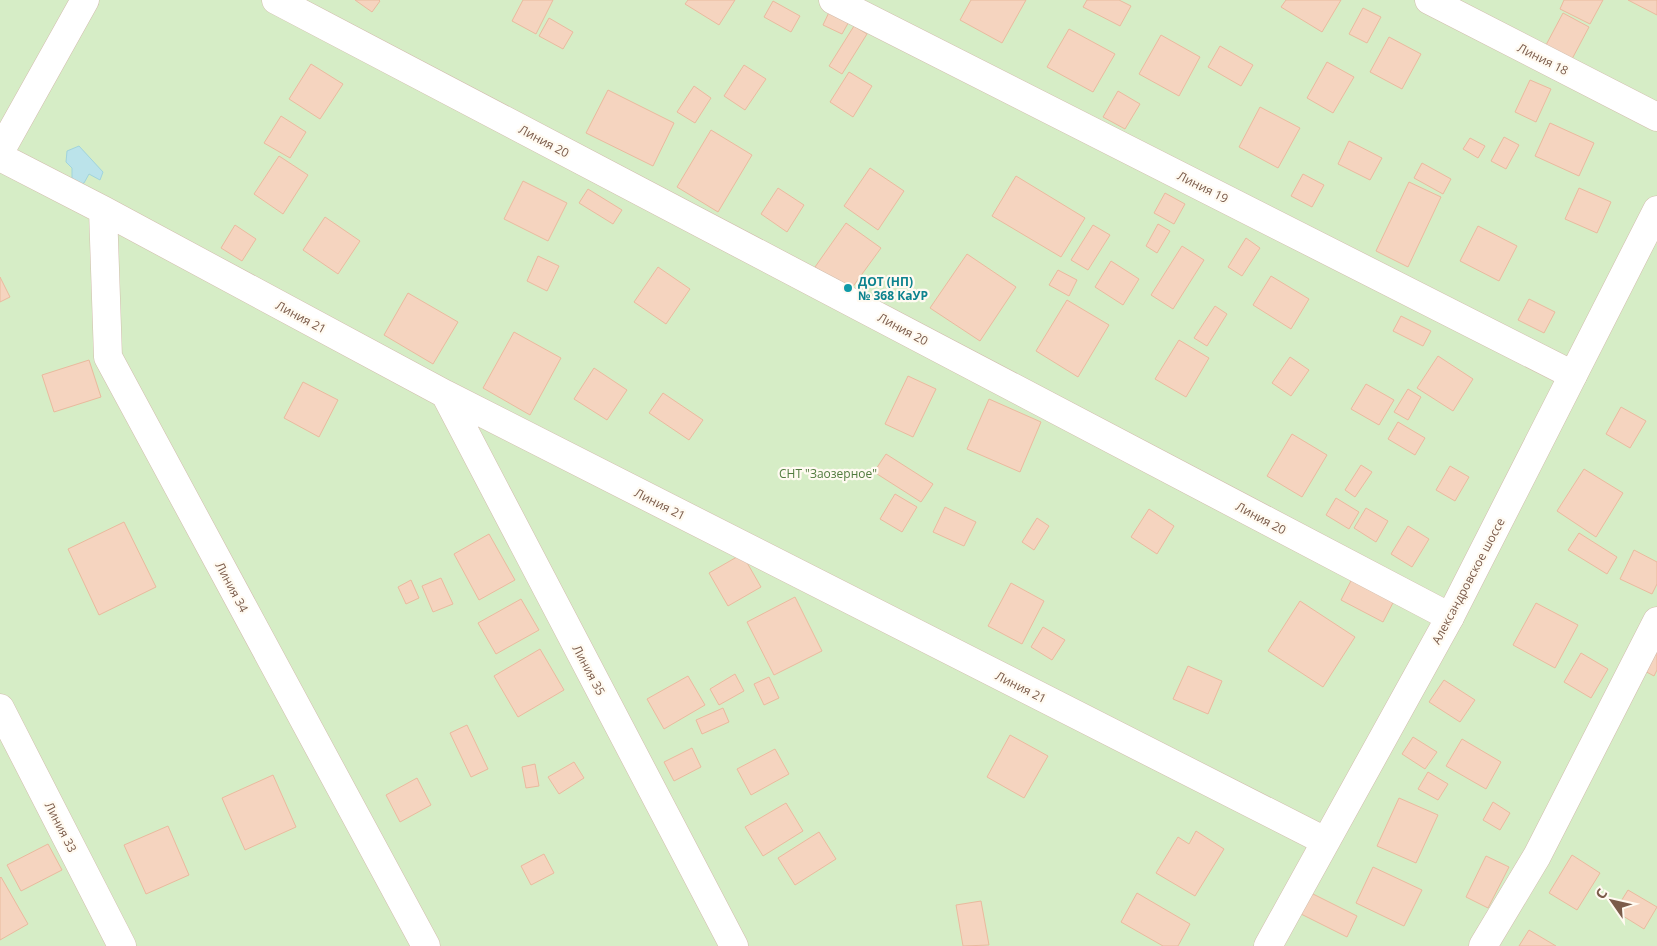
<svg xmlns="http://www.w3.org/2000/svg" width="1657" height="946" viewBox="0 0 1657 946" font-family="'Open Sans',sans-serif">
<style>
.green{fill:#d6edc6}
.water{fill:#bbe3ea;stroke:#a1d4dc}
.building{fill:#f5d4bf;stroke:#e9ba9e}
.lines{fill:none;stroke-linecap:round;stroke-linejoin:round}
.minor-casing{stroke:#d2bdad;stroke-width:29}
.tertiary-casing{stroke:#d2bdad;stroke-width:29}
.minor{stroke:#fff;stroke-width:28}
.tertiary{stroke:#fff;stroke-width:28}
.culture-dot{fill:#0f9aa8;stroke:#fffaf1;stroke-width:2}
.labels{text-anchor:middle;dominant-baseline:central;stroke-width:4.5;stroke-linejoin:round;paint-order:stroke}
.street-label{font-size:12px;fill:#7b5b4a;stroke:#fffaf1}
.culture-label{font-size:12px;font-weight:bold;fill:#0d838f;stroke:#fffaf1;text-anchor:start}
.park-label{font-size:12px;fill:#517b3e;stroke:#fffaf1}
</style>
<rect width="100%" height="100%" fill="#fef6e9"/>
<!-- green -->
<path class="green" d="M0,0H1657V946H0Z"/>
<!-- water -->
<path class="water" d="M79,146L103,172L100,180L89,174L84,183L77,185L72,178V168L66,162L67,151Z"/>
<!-- building -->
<path class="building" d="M355,0H379L380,1L372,12Z
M523,0H553L536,34L512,21Z
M688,0H735L719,25L685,4Z
M971,0H1026L1002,43L960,20Z
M1087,0H1119L1131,6L1120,26L1083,7Z
M1286,0H1341L1322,32L1281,7Z
M1564,0H1603L1590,24L1560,9Z
M1628,0H1657V15Z
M773,1L800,16L791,32L764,17Z
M831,8L851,18L842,34L823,25Z
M1363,8L1381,17L1367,43L1349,34Z
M1563,13L1589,27L1572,59L1546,45Z
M549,18L573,32L563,49L539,36Z
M854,26L867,34L842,74L829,66Z
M1069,29L1115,54L1093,92L1047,67Z
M1161,35L1200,57L1179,96L1139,74Z
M1389,37L1421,54L1402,89L1370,72Z
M1220,46L1253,65L1241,86L1208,67Z
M1327,62L1354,77L1333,113L1307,98Z
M311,64L343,84L320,119L289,99Z
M744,65L766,79L745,110L724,96Z
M849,72L872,86L853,117L830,102Z
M1530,80L1551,89L1536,122L1515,112Z
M694,86L711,98L695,123L677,112Z
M608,90L674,123L653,166L586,133Z
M1118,91L1140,104L1125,129L1103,117Z
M1260,107L1300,128L1278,168L1239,147Z
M281,116L306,132L290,158L264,143Z
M1550,123L1594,143L1579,176L1535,156Z
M711,130L752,155L718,212L677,187Z
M1504,137L1519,145L1506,169L1491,161Z
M1470,138L1485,146L1478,158L1463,149Z
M1349,141L1382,158L1370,180L1338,164Z
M279,156L308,175L283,214L254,194Z
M1422,163L1451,179L1443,194L1414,178Z
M870,168L904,191L878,230L844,206Z
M1303,174L1324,185L1312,207L1291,196Z
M1016,176L1085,218L1061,257L992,216Z
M523,181L567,203L548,241L504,219Z
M1409,182L1441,197L1408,267L1376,251Z
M778,188L804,205L787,232L761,214Z
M1579,188L1611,202L1597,233L1565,219Z
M588,189L622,210L613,224L579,203Z
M1165,193L1185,204L1174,224L1154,213Z
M325,217L360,241L338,274L303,250Z
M846,223L881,248L849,292L815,267Z
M1158,224L1170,231L1157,253L1146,246Z
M235,225L256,239L242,261L221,248Z
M1093,225L1110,235L1088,270L1071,260Z
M1478,226L1517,246L1499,281L1460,261Z
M1246,238L1260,248L1242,276L1228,267Z
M1182,246L1204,260L1173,309L1151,295Z
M967,254L1016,287L980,341L930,308Z
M538,256L559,266L547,291L527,281Z
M1111,261L1139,279L1123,305L1095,287Z
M658,267L690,289L666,324L634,302Z
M1058,270L1077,280L1069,296L1049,285Z
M1271,276L1309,299L1291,329L1253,305Z
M0,277L10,297L0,302Z
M408,293L458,322L433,364L384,335Z
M1529,299L1555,312L1544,333L1518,320Z
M1067,300L1109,325L1078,377L1036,351Z
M1215,306L1227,314L1207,346L1194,338Z
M1401,316L1431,331L1423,346L1393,331Z
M514,332L561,358L530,415L483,388Z
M1179,340L1209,358L1186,397L1155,379Z
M1438,356L1473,379L1453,411L1417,388Z
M1290,357L1309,370L1291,396L1272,383Z
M89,360L101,397L54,412L42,375Z
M594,368L627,390L607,420L574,399Z
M908,376L936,389L913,437L885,424Z
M303,382L338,400L319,437L284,418Z
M1366,384L1394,400L1379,425L1351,409Z
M1408,389L1421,397L1408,420L1394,412Z
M663,393L703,420L689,440L649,413Z
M989,399L1041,422L1020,472L967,449Z
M1621,407L1646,421L1630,448L1606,434Z
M1398,422L1425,438L1415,455L1388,439Z
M1292,434L1327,455L1302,497L1267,476Z
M886,454L933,484L921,502L874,472Z
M1361,465L1372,472L1355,497L1345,490Z
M1450,466L1469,477L1455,501L1436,490Z
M1584,469L1623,493L1596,537L1557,511Z
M895,494L917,507L902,532L880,519Z
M1336,498L1359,512L1349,529L1326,515Z
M945,507L976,522L964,546L933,532Z
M1366,508L1388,521L1376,542L1354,528Z
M1149,509L1174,526L1157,554L1131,537Z
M1037,518L1049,526L1034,550L1022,542Z
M124,522L156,587L99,615L68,549Z
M1408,526L1429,539L1412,567L1391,554Z
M1579,533L1617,557L1607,574L1568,550Z
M489,534L515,580L479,600L454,554Z
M1634,550L1657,562V584L1652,594L1620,579Z
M742,554L761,587L728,606L709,573Z
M1354,575L1396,597L1383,622L1341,600Z
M441,578L453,604L433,612L422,586Z
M411,580L419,598L406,604L398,587Z
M1011,583L1044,601L1022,644L988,626Z
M795,597L822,651L774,675L747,622Z
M521,599L539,630L496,654L478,623Z
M1300,601L1355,637L1323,687L1268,651Z
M1536,603L1578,625L1555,668L1513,645Z
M1043,627L1065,640L1052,660L1031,647Z
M1657,638V670L1654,676L1641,669Z
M540,649L564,690L518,717L494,676Z
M1581,653L1608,669L1591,698L1564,682Z
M1188,666L1222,681L1208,714L1173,699Z
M735,674L744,691L719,705L710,689Z
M688,676L705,705L664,729L647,699Z
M769,677L779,698L764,705L754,684Z
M1444,680L1475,700L1460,722L1429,702Z
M723,708L729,722L702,734L696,720Z
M467,725L488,769L471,777L450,733Z
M1010,735L1048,756L1024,798L987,777Z
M1413,737L1437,752L1425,769L1402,754Z
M1462,739L1501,762L1486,789L1446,766Z
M692,748L701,767L674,781L664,762Z
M775,749L789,774L751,795L737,769Z
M574,762L584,778L559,794L548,777Z
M535,764L539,786L526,788L522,767Z
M1428,772L1448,784L1438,800L1418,789Z
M273,775L296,827L245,850L222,798Z
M417,778L431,805L400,822L386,795Z
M1399,798L1438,815L1416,863L1377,846Z
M1493,802L1510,813L1500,830L1483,820Z
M786,803L803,831L763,856L745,827Z
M168,826L189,875L146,894L124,845Z
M1196,831L1224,849L1195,896L1156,873L1178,837L1189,844Z
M819,832L836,859L795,885L778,858Z
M48,844L62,870L21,891L7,865Z
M544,854L554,873L531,885L521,866Z
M1572,855L1600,873L1577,910L1549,893Z
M1486,856L1509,867L1488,908L1466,897Z
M1373,867L1422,890L1404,926L1356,903Z
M1,877L28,924L0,940V878Z
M1628,890L1657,907L1644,929L1615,911Z
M1137,893L1190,924L1178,946H1163L1121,922Z
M1311,893L1357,916L1347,937L1301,914Z
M981,901L989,945L963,946L956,905Z
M1529,930L1556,946H1519Z"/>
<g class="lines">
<!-- minor casing -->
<g class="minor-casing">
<path id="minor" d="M276,0L1450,617
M833,0L1573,375
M1429,0L1657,117
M0,152L85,0
M0,157L103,210L445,394L1325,841
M103,210L108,357L426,946
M445,394L734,946
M0,708L122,946
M1483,946L1537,856L1657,621"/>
</g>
<!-- tertiary casing -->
<g class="tertiary-casing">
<path id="tertiary" d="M1268,946L1450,617L1657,210"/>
</g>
<!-- minor -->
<use href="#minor" class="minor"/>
<!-- tertiary -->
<use href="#tertiary" class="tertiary"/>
</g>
<!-- markers -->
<circle class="culture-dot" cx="848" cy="288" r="5"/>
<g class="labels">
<!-- street labels -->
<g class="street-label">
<text transform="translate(1543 59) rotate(27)">Линия 18</text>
<text transform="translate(544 141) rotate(28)">Линия 20</text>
<text transform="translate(1203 187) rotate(27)">Линия 19</text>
<text transform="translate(301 317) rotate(28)">Линия 21</text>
<text transform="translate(903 329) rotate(28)">Линия 20</text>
<text transform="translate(660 504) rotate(27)">Линия 21</text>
<text transform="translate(1261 518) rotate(28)">Линия 20</text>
<text transform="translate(1468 581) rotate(-62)">Александровское шоссе</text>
<text transform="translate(232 587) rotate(62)">Линия 34</text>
<text transform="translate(589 670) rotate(62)">Линия 35</text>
<text transform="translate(1021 687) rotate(27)">Линия 21</text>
<text transform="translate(61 827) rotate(63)">Линия 33</text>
</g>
<!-- culture labels -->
<g class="culture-label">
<text x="858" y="281">ДОТ (НП)<tspan x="858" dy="14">№ 368 КаУР</tspan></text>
</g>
<!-- park labels -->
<g class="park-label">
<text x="828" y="473">СНТ "Заозерное"</text>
</g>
</g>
<!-- north arrow -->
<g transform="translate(1612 901) rotate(304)" stroke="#fffaf1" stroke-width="4" paint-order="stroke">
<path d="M0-4L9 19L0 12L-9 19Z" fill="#7b5b4a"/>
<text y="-8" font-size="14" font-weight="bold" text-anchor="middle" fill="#7b5b4a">С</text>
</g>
</svg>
